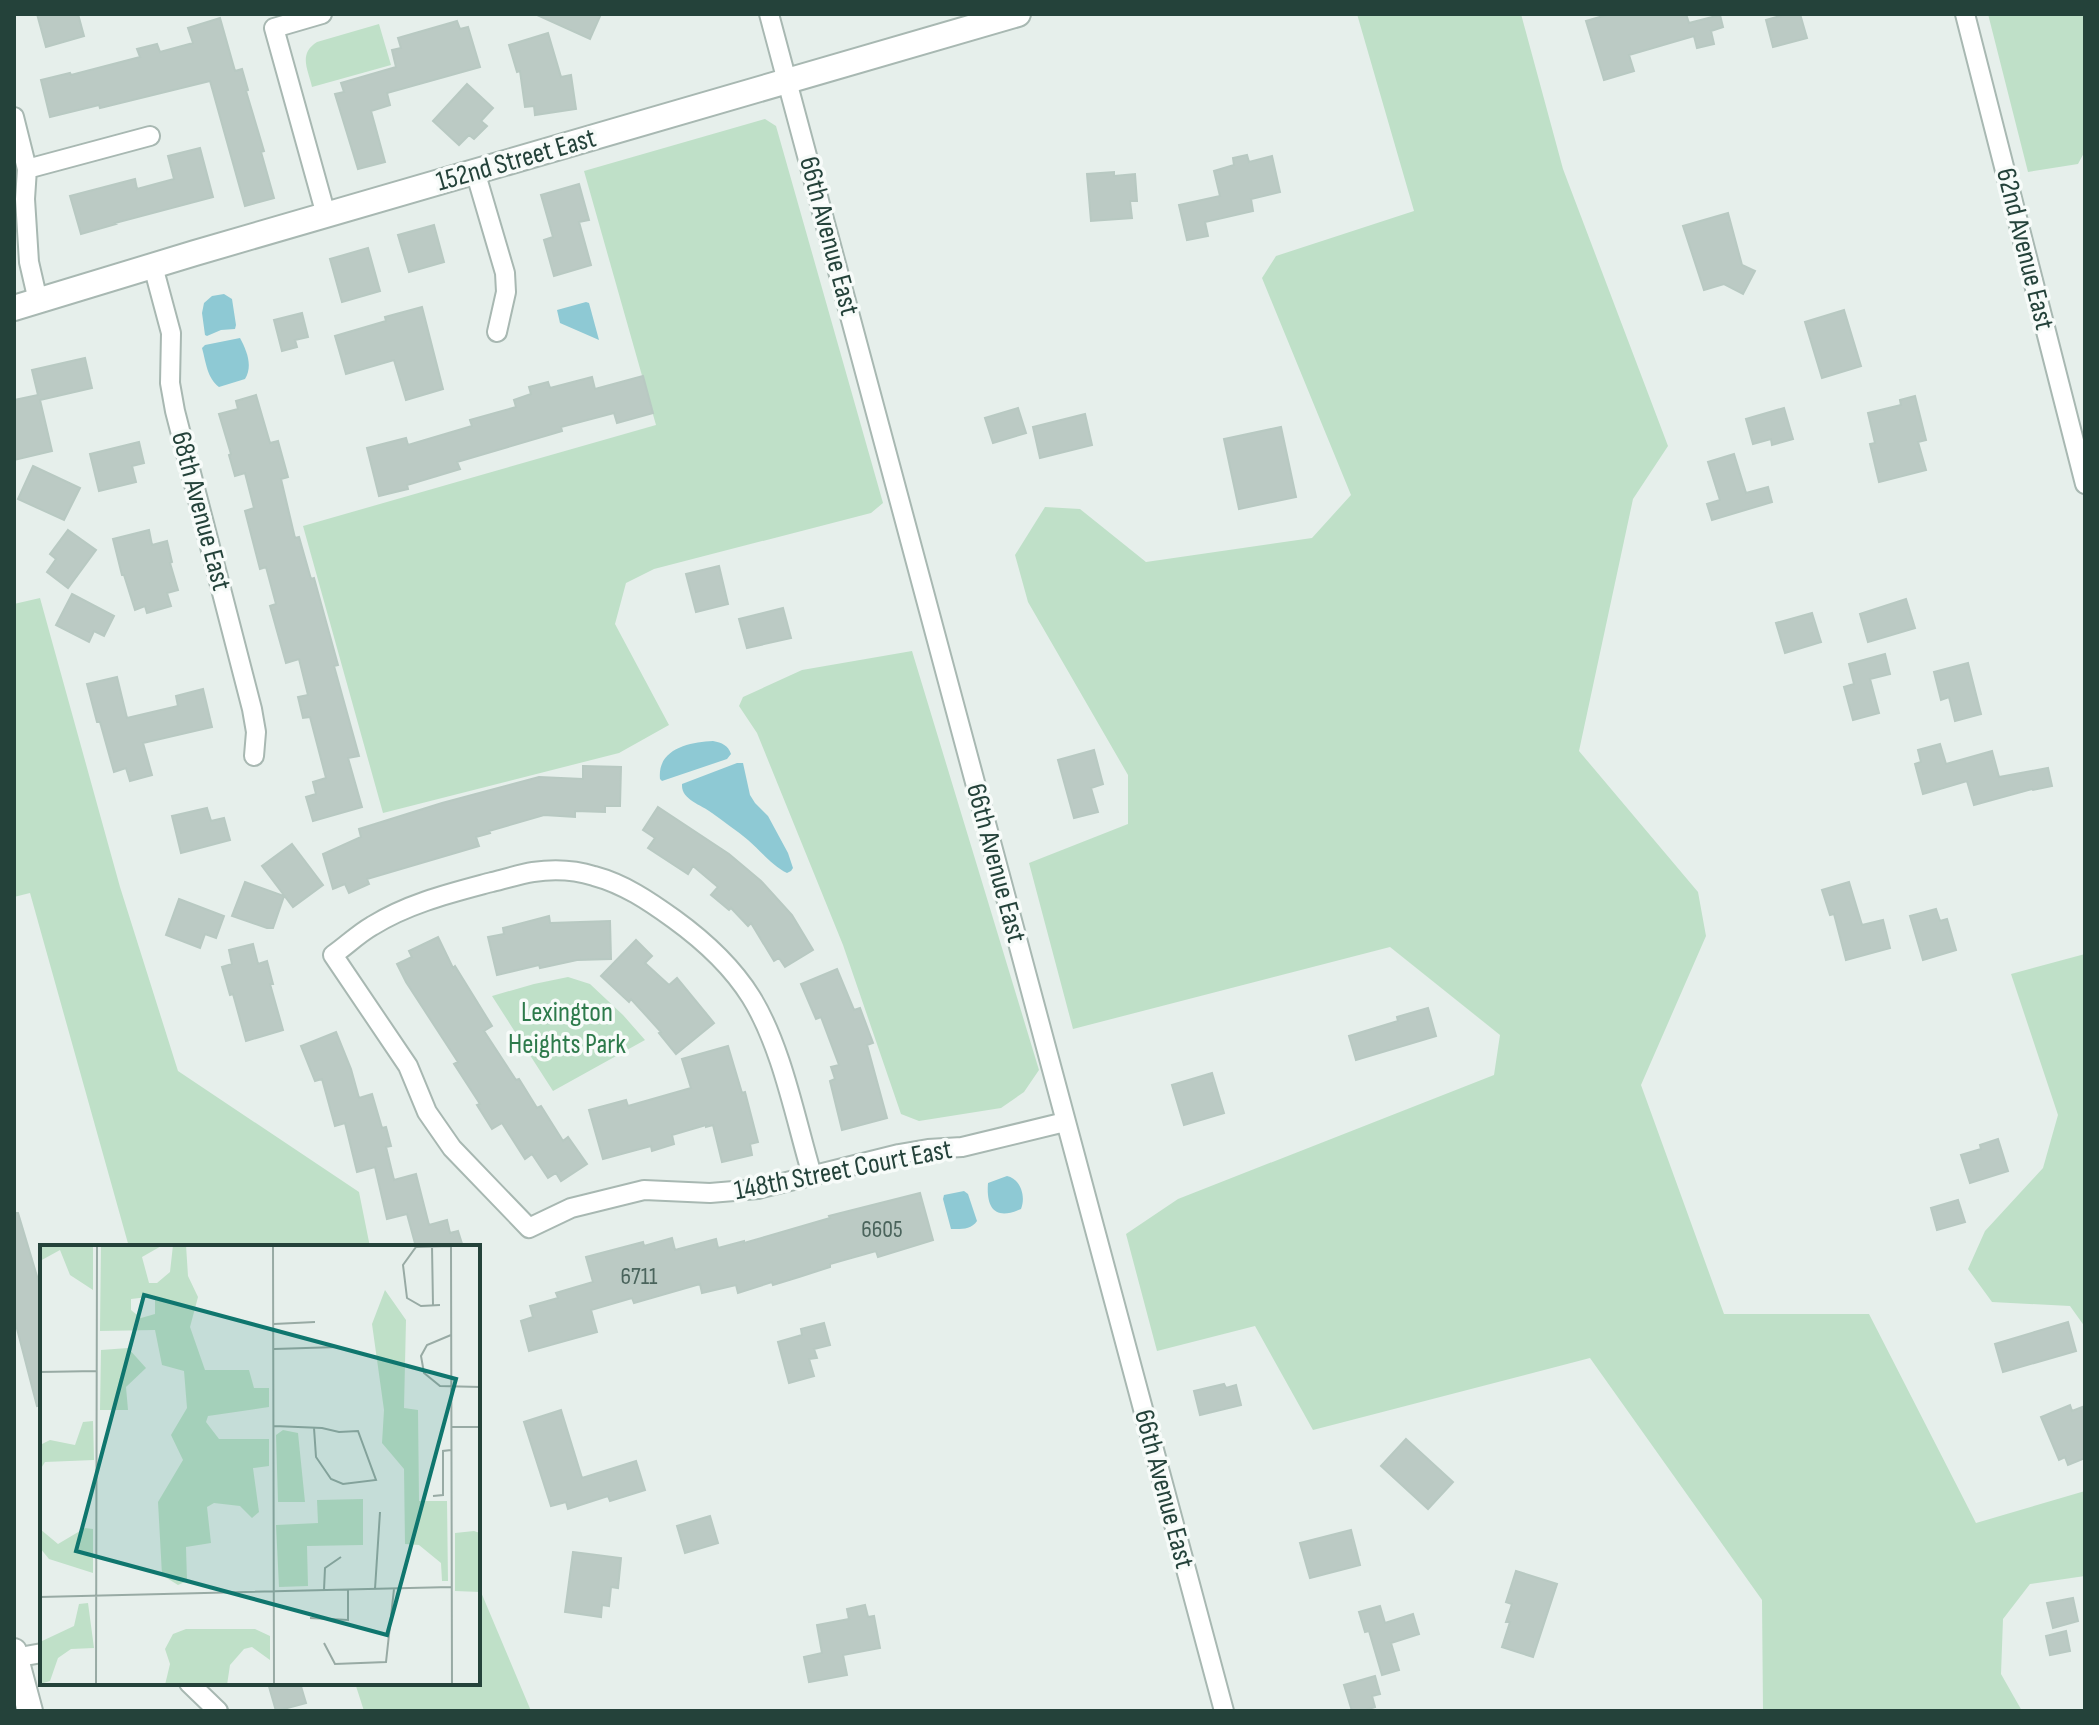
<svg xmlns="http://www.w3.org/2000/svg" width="2099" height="1725" viewBox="0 0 2099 1725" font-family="'Sofia Sans Condensed',sans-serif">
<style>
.green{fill:#bfe0c8}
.water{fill:#8ec9d4}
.building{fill:#bbcac4;stroke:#b8c9c2;stroke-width:2}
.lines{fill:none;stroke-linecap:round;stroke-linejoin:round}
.minor-casing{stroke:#a8b8b2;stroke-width:22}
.tertiary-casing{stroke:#a8b8b2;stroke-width:28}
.minor{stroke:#fff;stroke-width:18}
.tertiary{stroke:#fff;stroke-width:24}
.labels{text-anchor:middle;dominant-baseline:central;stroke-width:7;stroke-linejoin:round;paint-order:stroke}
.number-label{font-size:24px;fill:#4a645c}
.street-label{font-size:28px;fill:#24423a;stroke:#f7fbf9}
.park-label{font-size:28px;fill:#2d7a4b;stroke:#f7fbf9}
.inset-road{fill:none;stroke:#98aaa4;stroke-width:2}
.view{fill:#0f766e;fill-opacity:0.15;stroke:#0f766e;stroke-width:4}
.inset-edge{fill:none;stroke:#24423a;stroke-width:4}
</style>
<rect width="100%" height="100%" fill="#e6efeb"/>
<!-- green -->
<path class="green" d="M1357,14H1521L1563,169L1668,446L1633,499L1579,751L1698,892L1706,936L1641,1085L1724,1314H1869L1976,1523L2085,1491V1576L2030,1584L2003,1619L2001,1674L2022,1711H1763L1762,1600L1590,1358L1313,1430L1255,1326L1157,1351L1126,1234L1178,1199L1494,1075L1500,1035L1390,947L1073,1029L1029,863L1128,824V775L1028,602L1015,555L1045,507L1080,509L1146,562L1312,538L1351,495L1262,278L1276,256L1414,211Z
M1988,14H2085V151L2078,164L2028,172Z
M379,24L391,65L312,87C308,69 298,54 317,42Z
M765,119L776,126L883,503L871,513L654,569L626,583L615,624L669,725L619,753L383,813L303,526L656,425L584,171Z
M40,598L120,887L178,1071L359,1192L370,1247H129L30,893L14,897V604Z
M912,651L1039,1070L1024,1092L1001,1108L919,1121L901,1114L843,945L757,733L739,706L743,697L802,670Z
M2085,954V1327L2070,1306L1992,1302L1968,1269L1985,1231L2043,1168L2058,1115L2011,974Z
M568,977L590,984L623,1015L645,1040L553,1091L492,996L534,984Z
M478,1585L531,1711H364L355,1683H478Z"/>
<!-- water -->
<path class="water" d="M224,294L232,299L236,325L235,329L221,330L207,336L205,335L202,313L204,303L212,296Z
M586,302L589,303L599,340L560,323L557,310Z
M240,338C247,351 253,366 245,379L219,387C207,378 206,362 202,348L205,345Z
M713,741C722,743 728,745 731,754L727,759L662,781L660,779C657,749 689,742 713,741Z
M737,763H743L750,795L755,803L768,816L788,853L793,868L791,871L787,873C772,866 761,851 748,840C736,830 724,822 712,813C701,804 681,800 682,784Z
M1007,1176C1021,1179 1026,1197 1021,1209C995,1221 986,1208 988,1183Z
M964,1191L968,1194L977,1221C971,1230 961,1229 951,1229L943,1199L944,1195Z"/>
<!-- building -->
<path class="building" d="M37,14H78L84,36L46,47Z
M535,14H601L590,39Z
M1610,14H1686L1689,23L1720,15L1723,27L1711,31L1714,44L1697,48L1694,36L1629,55L1634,71L1604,80L1586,21Z
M1787,14H1800L1807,38L1773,47L1766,20Z
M220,18L235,71L242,69L248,90L246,91L264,151L261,152L274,198L245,206L210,81L100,108L99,105L50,117L41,80L70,73L71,75L140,57L137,49L157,44L160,52L193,43L188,28Z
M457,21L460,29L468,27L480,67L387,93L390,105L371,111L385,162L358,169L335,94L344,92L341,83L396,67L392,50L401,48L398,38Z
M548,33L561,77L571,75L576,109L535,115L534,106L525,107L520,71L517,72L509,45Z
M467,84L493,108L481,121L487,126L474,139L469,135L459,145L433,121Z
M200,148L213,197L115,223L116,224L81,234L70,196L135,179L137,189L174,179L168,156Z
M1247,155L1249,162L1272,156L1280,192L1251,199L1253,211L1205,222L1208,236L1187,240L1179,205L1220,196L1214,171L1234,165L1233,158Z
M1114,172V176L1135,174L1137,201H1130L1132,218L1091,221L1087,174Z
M579,184L589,220L579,222L591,265L554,276L544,240L553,237L541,195Z
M1728,213L1742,265L1755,271L1743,294L1724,284L1704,290L1683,226Z
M434,225L444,262L409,272L398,235Z
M368,248L380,291L342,302L330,259Z
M422,307L443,389L406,400L394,360L346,374L335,336L386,321L385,317Z
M1844,310L1861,366L1822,378L1805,322Z
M302,313L308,337L295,340L297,347L282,351L274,320Z
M85,358L92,388L40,400L52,451L14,460V400L38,395L32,370Z
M643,376L653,413L617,423L614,413L561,427L562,431L457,462L460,469L407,485L408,489L379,496L367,448L406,438L408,445L472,426L470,420L516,407L514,400L531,394L529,387L548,382L550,388L592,377L595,389Z
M256,395L270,443L278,441L288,477L281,479L295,538L299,537L311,579L314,578L338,665L334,666L359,756L348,758L362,807L313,821L306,797L316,794L313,782L326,778L310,717L303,718L298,697L308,695L299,659L286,663L270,606L276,604L266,567L260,569L245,511L254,508L245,473L235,476L229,455L231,454L219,414L238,409L236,401Z
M1915,396L1926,440L1918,442L1926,470L1879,482L1870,444L1875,443L1868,413L1901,405L1900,400Z
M1018,408L1026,433L993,443L985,418Z
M1784,408L1793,439L1772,445L1771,439L1753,444L1746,419Z
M1085,414L1092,445L1040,458L1033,427Z
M1281,427L1296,497L1239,509L1224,439Z
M139,442L144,463L132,466L136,482L99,491L90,454Z
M1734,454L1746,493L1768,487L1772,502L1712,520L1707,504L1720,500L1708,462Z
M33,466L80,488L64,520L18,499Z
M68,530L96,550L68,588L47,572L56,559L50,554Z
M149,530L152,545L167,541L172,562L170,563L178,590L167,593L171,606L147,613L145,606L135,610L124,575H122L113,539Z
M719,566L728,604L696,612L686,574Z
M72,594L114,616L104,636L94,631L89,642L56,625Z
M1906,599L1915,628L1868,642L1860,614Z
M783,608L791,638L747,648L739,619Z
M1812,613L1821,642L1785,653L1776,623Z
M1885,654L1890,674L1870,679L1879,713L1853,720L1844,687L1854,684L1849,664Z
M1968,663L1981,714L1955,721L1949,697L1941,700L1934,672Z
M117,677L127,718L178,706L176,696L203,689L212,727L143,743L152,775L130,781L126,768L114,772L100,722H97L87,684Z
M1940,744L1946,764L1992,751L1999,777L2048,768L2052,786L2033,790L2032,789L1974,805L1967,781L1923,794L1915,764L1921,762L1918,750Z
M1094,750L1103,784L1091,788L1098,812L1074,818L1058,760Z
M583,766L621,767L620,806H605V812L575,811V817L544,815L489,831L490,833L476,837L479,846L367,879L369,884L349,893L345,884L333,889L323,854L361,837L359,829L442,803L539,777L583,779Z
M658,807L729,854L761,881L792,915L813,950L785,967L779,958L774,961L751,923L748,926L731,908L729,910L711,895L718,887L693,866L688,874L648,848L655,838L643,830Z
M207,808L211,821L224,818L230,840L181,853L172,816Z
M292,844L323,885L293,907L262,866Z
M245,882L284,896L273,928H267L232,916Z
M1849,882L1862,925L1883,920L1890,948L1846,960L1834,914L1830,915L1822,890Z
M179,899L224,916L216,938L205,934L200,948L166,935Z
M1936,909L1940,921L1947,919L1956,950L1923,960L1910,916Z
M549,916L550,923L610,921L611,959L577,960L540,968L539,965L497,975L488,937L504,934L503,928Z
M438,937L453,968L455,966L492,1026L484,1031L516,1080L519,1079L537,1108L541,1106L563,1141L568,1137L587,1164L561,1181L556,1173L548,1178L532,1154L525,1159L502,1123L492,1129L477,1105L480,1104L454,1064L458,1062L406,982L397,964L412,957L409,951Z
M636,940L652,956L645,963L669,985L677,978L714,1023L676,1054L659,1033L661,1032L631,999L629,1002L601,976Z
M253,944L258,964L267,961L273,984H270L283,1030L246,1041L233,994L230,995L222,967L232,964L229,950Z
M837,969L854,1010L860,1008L873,1043L867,1045L887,1118L842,1130L830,1081L835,1079L831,1067L839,1065L821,1017L816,1019L801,984Z
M1428,1008L1436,1036L1356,1060L1349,1036L1398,1021L1397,1017Z
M336,1032L351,1069L359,1098L372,1094L382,1128L386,1127L391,1146L386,1147L394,1180L416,1174L429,1225L447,1220L450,1233L458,1231L463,1247H416L407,1214L387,1219L375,1167L357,1172L345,1123L335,1126L322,1079L315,1081L301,1046Z
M728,1046L742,1093L745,1092L758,1142L750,1144L752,1155L722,1162L713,1125L706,1127V1125L672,1135L674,1144L652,1151L651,1146L603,1159L589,1110L626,1100L628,1106L691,1088L682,1059Z
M1212,1073L1224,1113L1184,1125L1172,1085Z
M1998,1139L2008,1171L1970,1183L1961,1155L1981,1149L1980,1145Z
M920,1193L933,1240L878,1257L876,1251L830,1264V1267L799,1277L773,1285L772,1282L738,1293L736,1285L702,1293L700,1284L634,1303L632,1298L591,1310L597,1332L529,1351L521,1321L533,1317L530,1306L558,1298L556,1293L593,1282L586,1257L643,1242L644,1246L672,1238L675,1250L716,1239L718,1248L744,1241V1243L830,1218L829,1216Z
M1958,1200L1965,1222L1937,1230L1931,1208Z
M14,1213H18L42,1293V1405L37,1406L14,1317Z
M2068,1322L2076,1351L2003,1372L1995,1344Z
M824,1323L830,1345L814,1349L817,1358L809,1359L814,1376L789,1383L778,1342L802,1335L801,1329Z
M1224,1384L1226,1388L1236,1385L1241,1405L1200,1415L1194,1391Z
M2070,1405L2072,1411L2085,1406V1458L2068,1465L2065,1457L2059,1460L2041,1417Z
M561,1410L582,1478L636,1461L645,1490L610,1501L608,1496L568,1509L566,1502L551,1506L524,1422Z
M1406,1439L1453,1482L1428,1509L1381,1466Z
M710,1516L718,1543L685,1553L677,1526Z
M1351,1530L1360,1565L1310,1578L1300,1543Z
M573,1552L621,1558L618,1588L611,1587L609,1606L602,1605L601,1617L565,1612Z
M1516,1571L1557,1584L1533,1657L1502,1647L1510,1622H1506L1512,1604L1506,1602Z
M2073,1598L2078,1621L2053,1628L2047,1603Z
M865,1605L868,1617L874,1616L880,1648L843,1655L847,1675L809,1682L804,1657L822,1653L817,1625L849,1619L847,1609Z
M1380,1606L1385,1623L1413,1614L1419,1634L1391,1643L1399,1670L1382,1675L1369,1631L1365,1632L1359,1612Z
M2066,1631L2070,1651L2050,1655L2046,1636Z
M1375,1676L1380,1694L1372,1696L1375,1707L1362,1711H1352L1344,1685Z
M268,1683H300L306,1703L276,1711Z"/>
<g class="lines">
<!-- minor casing -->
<g class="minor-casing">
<path id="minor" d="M322,14L274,28L326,215
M769,14L1224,1711
M1965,14L2085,484
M14,117L27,169L25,199L29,262L38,301
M27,169L150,136
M475,171L505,273L506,292L497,332
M153,266L171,333L170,383L175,411L252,709L256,732L254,756
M812,1175C795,1118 782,1047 751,997C731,965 703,940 674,919C649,901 624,884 594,876C575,870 553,869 533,872C520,874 505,879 492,882C451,893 409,903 372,926C358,934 346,946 333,955L408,1066L427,1112L452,1148L529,1228L571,1208L644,1190L710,1193L758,1189L899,1154L928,1149L962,1147L1065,1122
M14,1658L42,1653
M189,1683L218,1711"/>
</g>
<!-- tertiary casing -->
<g class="tertiary-casing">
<path id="tertiary" d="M14,308L195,253L1018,14
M14,1651L30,1711"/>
</g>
<!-- minor -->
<use href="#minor" class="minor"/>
<!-- tertiary -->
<use href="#tertiary" class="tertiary"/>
</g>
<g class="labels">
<!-- number labels -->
<g class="number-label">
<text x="882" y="1229">6605</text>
<text x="639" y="1276">6711</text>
</g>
<!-- street labels -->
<g class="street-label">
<text transform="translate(516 160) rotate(-16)">152nd Street East</text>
<text transform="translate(829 236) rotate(75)">66th Avenue East</text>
<text transform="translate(2025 249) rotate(76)">62nd Avenue East</text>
<text transform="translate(201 511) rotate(75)">68th Avenue East</text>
<text transform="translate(996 863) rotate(75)">66th Avenue East</text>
<text transform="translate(843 1170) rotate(-11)">148th Street Court East</text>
<text transform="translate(1164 1489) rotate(75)">66th Avenue East</text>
</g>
<!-- park labels -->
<g class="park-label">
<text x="567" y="1012">Lexington<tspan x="567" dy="32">Heights Park</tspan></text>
</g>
</g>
<!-- overview -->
<g transform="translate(40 1245)">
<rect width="440" height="440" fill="#e6efeb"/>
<path d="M0,0H53V45L30,30L20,5L0,16ZM61,0H123L102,12L109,38H117L130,27L133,0H146L148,31L158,52L150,82L165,125H209L214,143H229V162L168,171L166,177L179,194H229V221L213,223L219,267L212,273L200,261L174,258L167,262L171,298L146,302L147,336L138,340L122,330L118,257L143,215L131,190L147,163L144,126L122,120L115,85L60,86ZM108,52L115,55V69L101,73L91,65V54ZM345,45L366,75L364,163L378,165L379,256H407L408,336H402L401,318L379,300L365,299L364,224L342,198L344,165L332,79ZM88,103L106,123L86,142L88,165H60L61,105ZM53,176L54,215L5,217L0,225V200L10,195L35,200L43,177ZM243,185L258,188L265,257H238L236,190ZM323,254V300L267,301L268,341L239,342L236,280L278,278L277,255ZM45,283L53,284V328L9,314L0,303V284L18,299ZM434,286L440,288V347L415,346V288ZM48,358L54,403L31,404L18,413L10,436L0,439V397L34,381L39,359ZM146,384H215L230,391V415L212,402L204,404L190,420L187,440H125L130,419L125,404L133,389Z" fill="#bfe0c8" fill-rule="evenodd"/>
<path class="inset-road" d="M233,0L234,440M411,0L412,440M392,1L393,60M400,60L381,61L367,53L363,20L376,2L410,1M234,79L275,77M411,90L387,100L381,111L384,128L400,141L440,142M234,104L298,102M0,127L57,126M234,181L282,183L299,187L318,186L336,235L303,239L291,234L276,212L274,183M411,182H440M393,251L403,250V206L411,205M335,344L340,267M284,345L285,323L301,312M0,352L411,342M270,373L308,375V345M284,398L295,419L346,417L354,344M56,440L57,0"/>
<path class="view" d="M104,50L416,134L347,390L36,306Z"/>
<rect width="440" height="440" class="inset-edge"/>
</g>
<!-- border -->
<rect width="2099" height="1725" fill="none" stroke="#24423a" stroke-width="32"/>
</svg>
